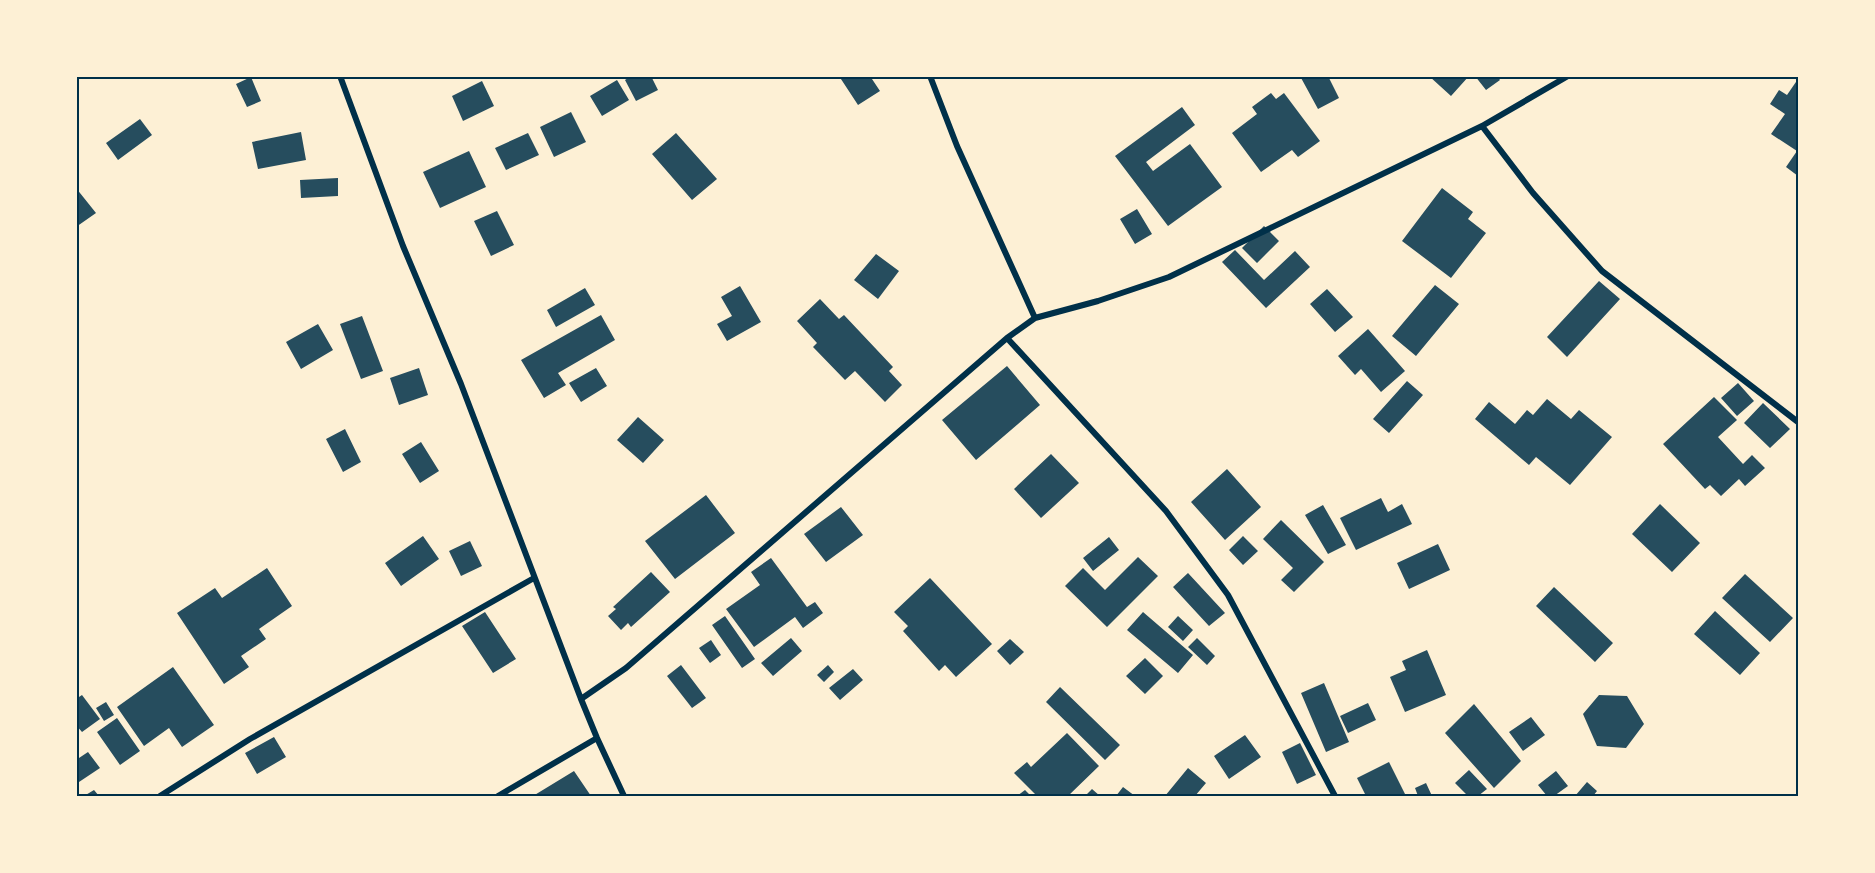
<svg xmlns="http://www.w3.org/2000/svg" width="1875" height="873" viewBox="0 0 1875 873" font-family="Overpass,sans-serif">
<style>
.building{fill:#264d5e}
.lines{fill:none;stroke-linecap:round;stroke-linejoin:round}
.minor{stroke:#003049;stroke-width:6}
.neatline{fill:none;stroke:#003049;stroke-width:2}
</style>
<rect width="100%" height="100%" fill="#fdf0d5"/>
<!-- building -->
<path class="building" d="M631,76H651L658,90L636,101L625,80Z
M839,76H870L880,91L858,105Z
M1300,76H1332L1329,78L1339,98L1318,109Z
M1429,76H1469L1451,96Z
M1475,76H1497L1500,80L1486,90Z
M251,77L261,101L247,107L236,84Z
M1798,79V176L1786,167L1797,151L1771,134L1785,114L1770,104L1779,90L1787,95Z
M617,80L629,100L602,116L590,96Z
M482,81L494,106L463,121L452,96Z
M1271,93L1276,99L1284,93L1320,141L1298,157L1292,150L1261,172L1232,133L1257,114L1252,107Z
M1182,107L1195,125L1146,162L1153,171L1190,144L1222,187L1168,226L1115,156Z
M571,112L586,142L554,157L540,127Z
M140,119L152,135L118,160L106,143Z
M301,132L306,160L258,169L252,142Z
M528,133L539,155L506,170L495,148Z
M676,133L717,179L692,200L652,154Z
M469,151L486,187L440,208L423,172Z
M338,178V196L301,198L300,180Z
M76,188L96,213L76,227Z
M1442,188L1473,212L1468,219L1486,233L1451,278L1402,241Z
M1137,209L1152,234L1135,244L1120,219Z
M497,211L514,245L491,256L474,221Z
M1264,226L1279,241L1257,263L1242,248Z
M1235,250L1264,280L1295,251L1310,267L1266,308L1222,262Z
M876,254L899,271L878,299L854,280Z
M1599,281L1620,299L1567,357L1547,337Z
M1435,285L1459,304L1416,356L1392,336Z
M740,286L761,322L727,341L717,324L732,316L721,297Z
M585,288L595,305L556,327L547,310Z
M1327,289L1353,317L1335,332L1310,304Z
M820,299L839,319L844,315L893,367L889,371L902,385L885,402L855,371L845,380L813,347L817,343L797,321Z
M601,315L615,340L558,373L566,385L544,398L521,360Z
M362,316L383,371L361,379L340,324Z
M318,324L333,350L301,369L286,342Z
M1368,329L1405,371L1381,392L1361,369L1355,375L1338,356Z
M1007,366L1040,405L976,460L942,420Z
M419,368L428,395L399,405L390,378Z
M596,368L607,386L581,402L569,383Z
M1407,381L1423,395L1389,433L1373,419Z
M1738,383L1754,401L1737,416L1721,398Z
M1714,397L1737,420L1718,437L1743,464L1752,455L1765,468L1745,486L1739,479L1721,496L1710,485L1705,489L1663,444Z
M1547,399L1571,419L1579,410L1612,437L1570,485L1536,457L1529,465L1475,419L1489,402L1515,424L1527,410L1533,415Z
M1763,403L1790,429L1770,448L1744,423Z
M638,417L664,440L643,463L617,440Z
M345,429L361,462L343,472L326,439Z
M421,442L439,471L420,483L402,454Z
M1051,454L1079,483L1041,518L1014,489Z
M1227,469L1261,507L1225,540L1191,502Z
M706,495L735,533L675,579L645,541Z
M1381,498L1388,512L1402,504L1412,524L1356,550L1340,518Z
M1660,504L1700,543L1672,572L1632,534Z
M1323,505L1346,545L1328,554L1305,515Z
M841,507L863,535L826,562L804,534Z
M1281,520L1324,562L1294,592L1281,580L1293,568L1263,539Z
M423,536L439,559L401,586L385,563Z
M1243,536L1258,551L1243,565L1229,550Z
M1109,537L1119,550L1093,571L1083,558Z
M470,541L482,566L461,576L449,551Z
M1438,544L1450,570L1409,589L1397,563Z
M1138,557L1158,576L1107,627L1065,586L1083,568L1105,590Z
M771,558L807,607L815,602L823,613L803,628L795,617L754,647L726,609L760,585L751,572Z
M267,568L292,606L259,629L266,639L241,656L249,667L224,684L177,613L215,588L222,598Z
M651,572L670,592L631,627L628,623L621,630L608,616L616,609L613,607Z
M1188,573L1225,613L1209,626L1173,587Z
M1745,574L1793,618L1770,642L1722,598Z
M930,578L992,644L956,677L945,665L939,671L903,631L908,626L894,612Z
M1554,587L1613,643L1595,662L1536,606Z
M1715,611L1760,653L1740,675L1694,634Z
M485,612L516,659L493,673L462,626Z
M1143,612L1193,655L1178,673L1127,630Z
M725,616L755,659L742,668L712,625Z
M1178,616L1193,630L1183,641L1168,627Z
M791,638L802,651L773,676L761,663Z
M1197,638L1215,656L1207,665L1188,647Z
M1010,639L1024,652L1010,665L997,651Z
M711,640L721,655L710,663L699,648Z
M1427,650L1446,695L1405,712L1390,677L1406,670L1402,661Z
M1145,658L1163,676L1145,694L1126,676Z
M681,665L706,698L692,708L667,676Z
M828,665L834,672L824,682L817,675Z
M173,667L214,725L182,747L169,728L144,746L117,707Z
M853,669L863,680L840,700L829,688Z
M1324,683L1349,742L1326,752L1301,693Z
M1060,687L1120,745L1105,760L1046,702Z
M82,695L100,719L82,732L76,725V699Z
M1599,695L1627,696L1644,724L1626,748L1597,746L1583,714Z
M106,702L114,715L104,721L96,708Z
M1368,703L1376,720L1348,733L1340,716Z
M1474,704L1521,761L1494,788L1445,733Z
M1531,717L1545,735L1523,751L1509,732Z
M117,718L140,751L120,765L97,732Z
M1067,733L1099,766L1068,796H1037L1014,773L1027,762L1031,767Z
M1245,735L1261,757L1229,779L1214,756Z
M274,737L286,757L257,774L245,753Z
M1300,743L1316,775L1297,784L1282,752Z
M88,752L100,768L76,784V760Z
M1389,762L1406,796H1366L1357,778Z
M1188,768L1206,783L1195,796H1165Z
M1469,770L1487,789L1478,796H1468L1455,783Z
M574,771L591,796H533Z
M1556,771L1568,786L1554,796H1547L1538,785Z
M1587,782L1597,791L1593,796H1575Z
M1426,783L1432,796H1418L1415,788Z
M1123,787L1135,796H1116Z
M1092,789L1100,796H1085Z
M94,790L99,796H84Z
M1025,790L1031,796H1017Z"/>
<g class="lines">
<!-- minor -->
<path class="minor" d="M340,76L403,246L461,384L581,699L597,738L624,796
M930,76L957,146L1035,318
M1482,126L1533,193L1602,271L1798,422
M1007,338L1166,511L1228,595L1335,796
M581,699L626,668L1007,338L1035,318L1098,301L1169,277L1482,126L1568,76
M160,796L250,739L534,578
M498,796L597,738"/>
</g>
<!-- border -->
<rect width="1875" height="873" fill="none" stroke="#fdf0d5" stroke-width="156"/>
<rect x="78" y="78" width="1719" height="717" class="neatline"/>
</svg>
